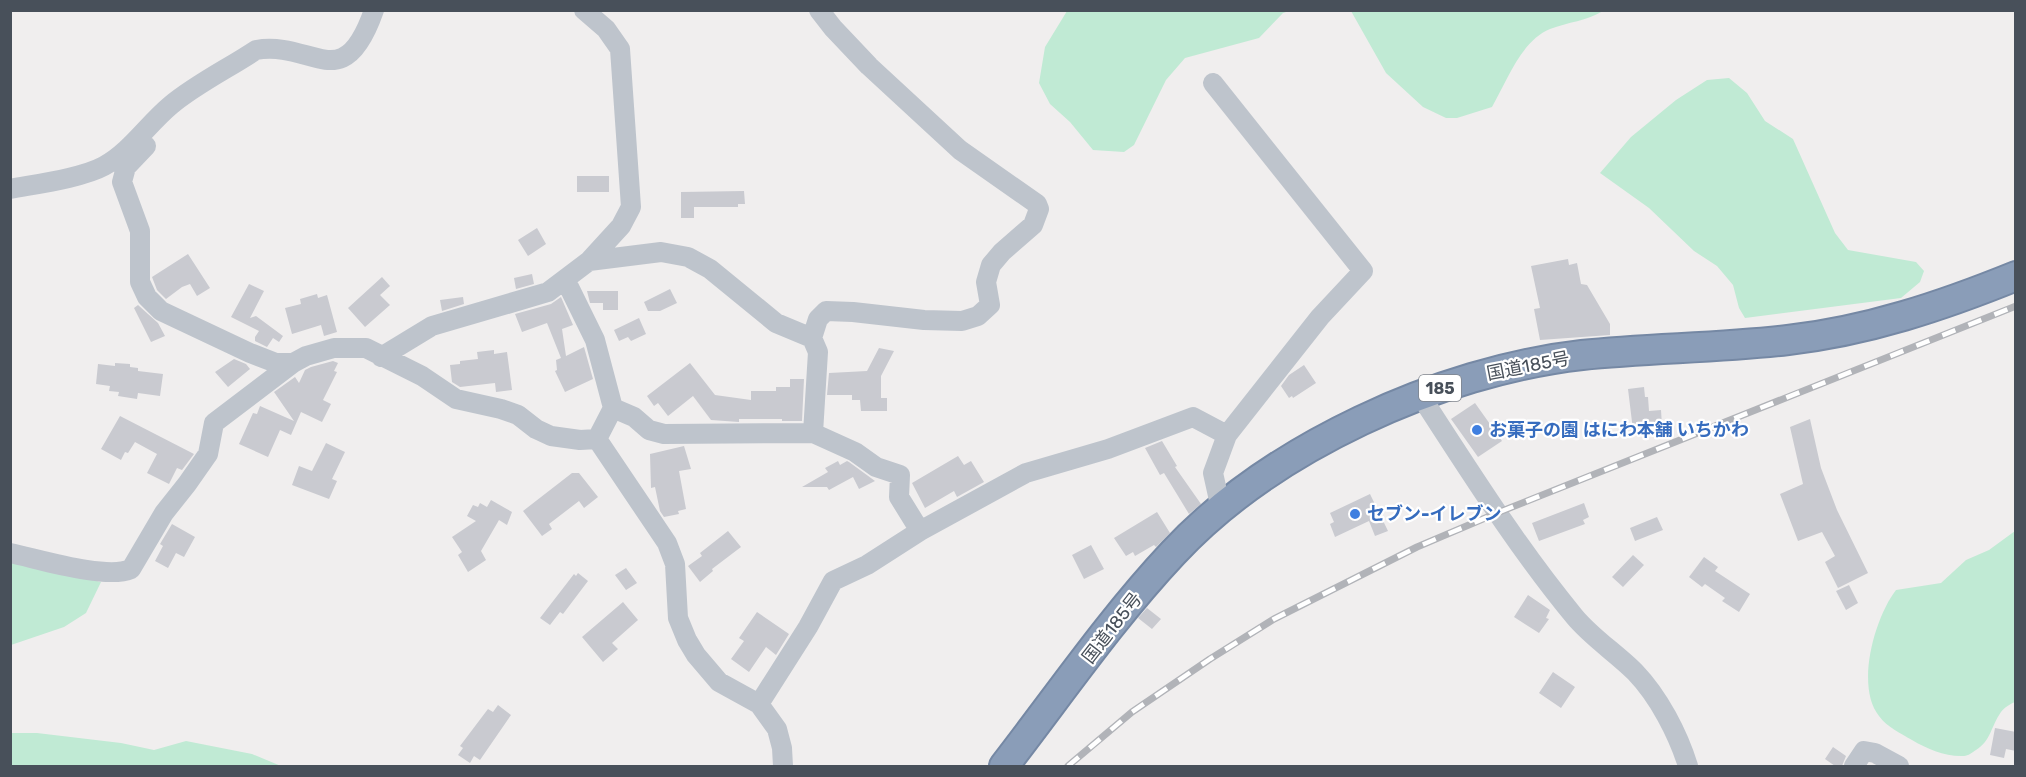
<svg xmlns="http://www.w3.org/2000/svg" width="2026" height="777" viewBox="0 0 2026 777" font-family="Rubik,'Noto Sans JP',sans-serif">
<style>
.green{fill:#c0ead4}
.building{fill:#c9cad0}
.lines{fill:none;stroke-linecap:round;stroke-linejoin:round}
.highway-casing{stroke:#7588a4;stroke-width:32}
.minor{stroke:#bec4cc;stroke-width:20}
.highway{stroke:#8a9db8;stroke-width:28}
.rail-casing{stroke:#b1b3b8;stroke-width:7}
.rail{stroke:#fff;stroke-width:4.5;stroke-dasharray:14;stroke-linecap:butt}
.shop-dot{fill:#3f7fe0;stroke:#fff;stroke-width:2}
.labels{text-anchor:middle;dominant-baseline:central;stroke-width:4.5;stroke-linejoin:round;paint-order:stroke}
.shield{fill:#fff;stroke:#7f848c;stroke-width:1.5}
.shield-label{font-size:16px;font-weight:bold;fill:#48505a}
.street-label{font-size:18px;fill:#48505a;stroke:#fff}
.shop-label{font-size:18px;font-weight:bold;fill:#366cbe;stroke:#fff;text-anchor:start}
</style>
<rect width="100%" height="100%" fill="#f0eeee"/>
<!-- green -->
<path class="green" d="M1067,11V10L1289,11L1283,13L1259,38L1185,58L1166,80L1134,145L1124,152L1093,150L1070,122L1050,104L1039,83L1045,47Z
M1351,11H1603C1587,21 1568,22 1550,29C1521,41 1507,81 1492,107L1457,118H1446L1423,107L1386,73Z
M1729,78L1747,93L1765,121L1793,139L1835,233L1848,250L1916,262L1924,271L1920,282L1901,298L1745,318L1739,308L1733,285L1717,266L1694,251L1649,208L1600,173L1631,137L1676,100L1707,80Z
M2015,531V702C2010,704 2004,708 2001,712C1991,726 1991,741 1976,750C1973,752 1968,756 1964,756C1946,757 1927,749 1912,740C1900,733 1887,727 1879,716C1855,686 1875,617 1896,590L1941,583L1966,560L1989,550Z
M11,561L101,582L86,613L64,627L11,645Z
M11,733H37L121,743L154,750L186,741L252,754L281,766H11Z"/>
<!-- building -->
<path class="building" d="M577,176H609V192H577Z
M744,191L745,204H738V207H694V218H681V192Z
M537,228L546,244L528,256L518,240Z
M188,254L210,288L197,296L190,284L182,287L166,299L157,290L152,277Z
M1568,259L1569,265L1577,263L1581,284L1587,285L1610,324V335L1540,340L1534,309L1540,308L1531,266Z
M532,274L534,284L516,289L514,278Z
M382,277L390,286L380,295L390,305L365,327L348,308Z
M249,284L264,291L250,318L256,316L283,336L279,342L273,338L267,347L255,341V337L259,331L231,317Z
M670,289L677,303L660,311H648L644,302Z
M587,291H618V310H603V303H590Z
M317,294L318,298L327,295L337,332L324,336L321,325L292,334L285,308L301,304L300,299Z
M463,297L464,304L442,311L440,300Z
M561,297L573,325L562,329L566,356L584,347L593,379L565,392L555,371L557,370L556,360L561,358L547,323L522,332L515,314L551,304Z
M138,305L158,323L165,336L151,342L134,308Z
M639,318L646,334L631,341L628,337L619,341L614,330Z
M879,348L894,351L881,376V398H887V411H861L860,400H852V395H827L829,373L867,371Z
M494,350V354L507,352L512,390L496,392L495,383L460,387L452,382L450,365L460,364V361L478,359L477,352Z
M234,359L246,364L250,369L228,387L215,372Z
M333,361L338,363L334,371L337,372L323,400L331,404L322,422L301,412L291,435L280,430L268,457L239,444L253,413L257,414L260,406L294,421L274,392L295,377L299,383L305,370L311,367Z
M115,363L130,364V367L138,368V371L163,374L160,396L138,393L137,399L118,396L119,392L109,391L110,386L96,384L98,364L115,366Z
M690,363L715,395L751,400V391H776V387H790V379H804L802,421H782V419H739V422L711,420L693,396L668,416L658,403L654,406L647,396Z
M1304,365L1316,383L1293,398L1292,396L1289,398L1281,386L1289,375Z
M1644,387L1645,397H1648L1649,411L1661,410L1662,426L1633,430L1628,389Z
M1475,403L1502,441L1478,457L1451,419Z
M120,416L194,454L182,470L177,468L169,484L147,473L157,454L135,442L128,453L125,452L121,460L101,449Z
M1810,419L1821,468L1837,510L1868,573L1838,588L1825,562L1835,556L1822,532L1798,541L1780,494L1803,484L1790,427Z
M1162,441L1177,466L1175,467L1201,504L1189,514L1164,473L1160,475L1145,448Z
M326,443L345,452L332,479L337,481L329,499L292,485L299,466L312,471Z
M684,446L691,469L679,471L686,509L678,511L679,514L664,517L660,511L655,487L651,488L650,454Z
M958,456L964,465L971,461L984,482L957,497L954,491L925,508L912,483Z
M838,461L840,465L847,461L849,462L875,481L859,489L853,477L829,490L827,487H802L828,472L825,468Z
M572,473H579L598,497L584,508L579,501L549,524L552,529L542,536L523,511Z
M1370,494L1388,531L1375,536L1369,521L1335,537L1330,524L1334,522L1330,513Z
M491,500L512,512L507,525L499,520L481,551L486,560L468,572L458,555L462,552L452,537L476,521L467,516L473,505L478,507L480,503L487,507Z
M1584,503L1589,517L1583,520L1585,524L1539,541L1532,523Z
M1157,512L1170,533L1156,547L1154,545L1135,556L1133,552L1126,556L1114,538Z
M1657,517L1663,530L1635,541L1630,528Z
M172,524L195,537L184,557L176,553L168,568L155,561L163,546L160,544Z
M728,531L741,547L712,569L713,571L700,582L688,566L702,556L700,553Z
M1091,545L1104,569L1084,579L1072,555Z
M1633,555L1644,565L1623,587L1612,577Z
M1704,557L1718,567L1715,571L1750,594L1739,612L1722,601L1725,598L1705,584L1702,587L1689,577Z
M626,568L637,583L626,590L615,575Z
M578,573L588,581L563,614L560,612L550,625L540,618L574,574L576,576Z
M1849,585L1858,603L1846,610L1836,591Z
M1528,595L1550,610L1546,618L1549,619L1539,633L1514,617Z
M623,602L638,620L612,643L618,649L603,662L582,637Z
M1147,608L1161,619L1152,629L1138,618Z
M757,612L789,634L776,655L766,647L749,672L731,659L744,641L739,638Z
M1553,672L1575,687L1561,708L1539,693Z
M498,705L511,715L480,760L474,756L470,763L458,755L463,748L460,746L488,709L493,712Z
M1995,728L2016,732V751L2006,749L2004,758L1990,755Z
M1833,747L1846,756L1842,766H1835L1825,759Z"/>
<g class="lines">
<!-- highway casing -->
<g class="highway-casing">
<path id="highway" d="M1004,766C1059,695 1111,619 1173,553C1271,448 1440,371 1582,355C1650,348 1720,348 1788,340C1867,331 1942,306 2016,276"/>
</g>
<!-- minor -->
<path class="minor" d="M1213,83L1363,271L1320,317L1227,435L1213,473L1221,509
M146,146L126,167L122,182L140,231V282L147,297L161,311L250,353L276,363H293
M10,189C36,184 82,178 104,166C130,152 148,124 171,105C196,84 229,68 256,50C313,40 343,99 374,10
M589,261L661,252L688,257L710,269L776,323L812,338
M565,279L595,340L613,408L597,439
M381,357L432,326L548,292L589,261L621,226L631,207L620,49L606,29L584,10
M1420,395C1469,470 1517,547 1574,616C1591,637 1616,653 1635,672C1659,697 1678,734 1688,766
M613,408L634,417L649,430L664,434L813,433L855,452L876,467L900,475L899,497L920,531
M813,433L818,352L812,338L818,319L826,311L853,312L924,320L962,321L978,316L990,305L986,282L991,265L1002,252L1033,225L1039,209L1037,204L960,150L869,66L833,28L819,10
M597,439L667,543L675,564L678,618L687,640L696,655L719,682L759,704L777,729L782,748L783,766
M10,553C39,559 106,580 131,569L164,513L187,484L208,454L214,423L293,363L306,356L334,348H366L422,376L456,399L501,409L518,415L536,429L551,436L580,440L597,439
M759,704L808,627L833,581L867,565L920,531L1026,473L1108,449L1193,417L1227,435
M1854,766L1864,751L1875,753L1899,766"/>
<!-- highway -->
<use href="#highway" class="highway"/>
<!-- rail casing -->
<g class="rail-casing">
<path id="rail" d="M1068,766L1132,712L1210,659L1274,619L1417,547L1497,513L2016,306"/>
</g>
<!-- rail -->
<use href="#rail" class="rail"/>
</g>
<!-- markers -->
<g class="shop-dot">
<circle cx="1477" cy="430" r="6"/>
<circle cx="1355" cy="514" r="6"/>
</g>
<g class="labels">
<!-- shield labels -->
<rect class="shield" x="1419" y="375" width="42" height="26" rx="4.5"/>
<g class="shield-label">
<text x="1440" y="388">185</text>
</g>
<!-- street labels -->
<g class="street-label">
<text transform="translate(1528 366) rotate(-11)">国道185号</text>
<text transform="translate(1112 628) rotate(-52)">国道185号</text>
</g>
<!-- shop labels -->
<g class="shop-label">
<text x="1489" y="430">お菓子の園 はにわ本舗 いちかわ</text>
<text x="1367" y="514">セブン-イレブン</text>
</g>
</g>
<!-- border -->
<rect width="2026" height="777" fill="none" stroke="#48505a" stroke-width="24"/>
</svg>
